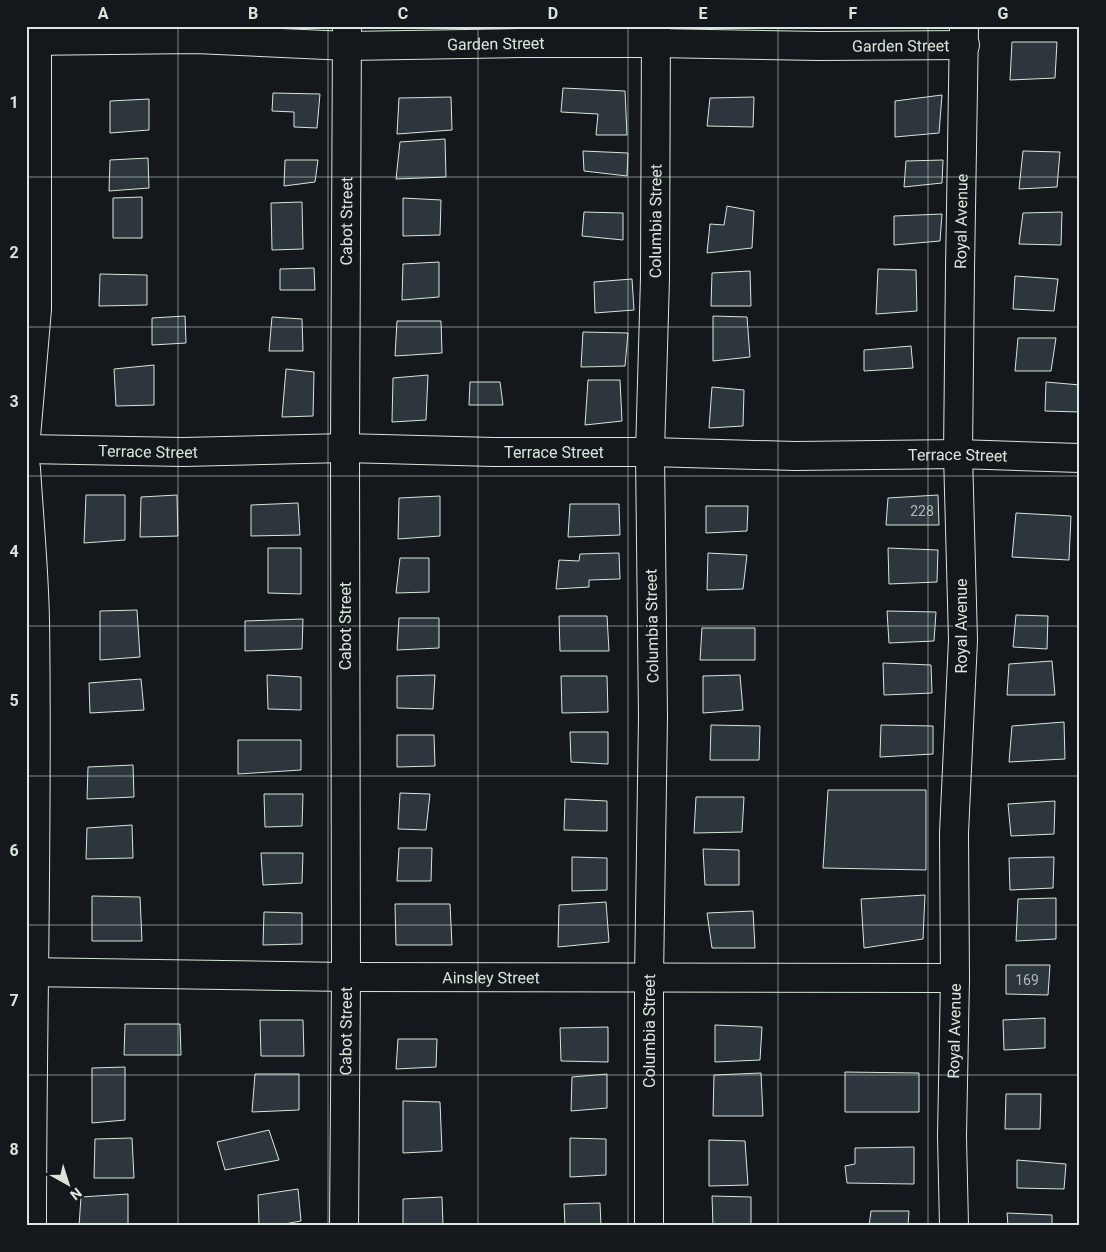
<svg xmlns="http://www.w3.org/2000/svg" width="1106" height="1252" viewBox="0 0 1106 1252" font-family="Roboto,sans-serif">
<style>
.building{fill:#2c363c;stroke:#d8e6dc}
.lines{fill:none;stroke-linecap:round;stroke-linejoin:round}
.minor-casing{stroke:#d8e6dc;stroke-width:30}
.minor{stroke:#14181c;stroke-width:28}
.grid{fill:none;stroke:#d8e6dc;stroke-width:1;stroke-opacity:0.55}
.labels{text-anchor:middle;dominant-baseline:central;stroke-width:4;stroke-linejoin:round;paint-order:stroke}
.number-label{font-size:14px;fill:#adbab4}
.street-label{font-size:16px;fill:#d8e6dc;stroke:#14181c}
.neatline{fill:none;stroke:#d8e6dc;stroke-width:2}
.grid-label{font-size:16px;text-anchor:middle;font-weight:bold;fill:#d8e6dc}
</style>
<rect width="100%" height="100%" fill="#14181c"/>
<!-- building -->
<path class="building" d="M1012,42H1057L1055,78L1010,80Z
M563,88L625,91L627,135H596L598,114L561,112Z
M273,93L320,94L317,128L294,127V112L272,111Z
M942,95L939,133L895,137V101Z
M451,97L452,130L397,134L399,98Z
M754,97L753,127L707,126L710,98Z
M149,99V130L110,133V101Z
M445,139L446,177L396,179L400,142Z
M583,151L628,153L627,176L584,171Z
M1023,151L1060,152L1057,187L1019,189Z
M148,158L149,188L109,191L110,160Z
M285,160H318L315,182L284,186Z
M943,160L942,183L904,187L906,161Z
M142,197V238H113V198Z
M403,198L441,200L440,235L403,236Z
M302,202L303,249L272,250L271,203Z
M727,206L754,211L752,248L707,253L710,224L724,225Z
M584,212L623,213V240L582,236Z
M1062,212L1061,245L1019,244L1023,213Z
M942,214L940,241L894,245V216Z
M439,262V297L402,300L403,264Z
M314,268L315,290H280V269Z
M878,269L916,270L917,311L876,314Z
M750,271L751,306H711L712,273Z
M100,274L147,275V305L99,306Z
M1015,276L1058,279L1054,311L1013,309Z
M632,279L634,310L595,313L594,282Z
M185,316L186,343L152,345V318Z
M713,316L747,317L750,357L713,361Z
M272,317L302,319L303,351H269Z
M397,321H441L442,353L395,356Z
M583,332L628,333L625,366L581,367Z
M1018,338H1056L1051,371H1015Z
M911,346L913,368L864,371V350Z
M154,365V405L116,406L114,369Z
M286,369L314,372L313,416L282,417Z
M428,375L426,420L392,422L393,378Z
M588,380H620L622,421L585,425Z
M470,382H500L503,405H469Z
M1046,382L1080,385V412L1045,411Z
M712,387L744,390L743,426L709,428Z
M86,495H125V540L84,543Z
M177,495L178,536L140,537L141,497Z
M938,495L939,525H886L888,498Z
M440,496V536L398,539L399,498Z
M298,503L300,535L251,536V505Z
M570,504H619L620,535L568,537Z
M706,506H748L747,531L706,533Z
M1016,513L1071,516L1069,560L1012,557Z
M268,548H301V594L268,593Z
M888,548L938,550L937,582L889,584Z
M619,553L620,579L589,580V587L556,589L559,560L579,561L580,554Z
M708,553L747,555L743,589L707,590Z
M400,558H429V592L396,593Z
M137,610L140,657L100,660V611Z
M887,611L936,612L934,641L889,643Z
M1016,615L1048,616L1047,649L1013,647Z
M559,616H607L609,651H560Z
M399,618H439V648L397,650Z
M303,619L302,649L245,651V621Z
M702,628H755V660H700Z
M1052,661L1055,695H1007L1009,664Z
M883,663L931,665L932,693L884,695Z
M267,675L301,677V710L268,709Z
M435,675L433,709L397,708V676Z
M740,675L743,710L703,713V676Z
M561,676H607L608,712L562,713Z
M141,679L144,710L90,713L89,683Z
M1064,722L1065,759L1009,762L1012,726Z
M711,725L760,726L759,760H710Z
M881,725L933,726V754L880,757Z
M570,732H608V764L571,762Z
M397,735H434L435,766L397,767Z
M238,740H301V770L238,774Z
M133,765L134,797L87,799L88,767Z
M828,790H926V870L823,868Z
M400,793L430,794L426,830L398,829Z
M264,794H303L302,826L265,827Z
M696,797H744L742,832L694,833Z
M565,799L607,801V831L564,830Z
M1055,801L1054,834L1011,836L1008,804Z
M132,825L133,858L86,859L87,828Z
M399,848H432L431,881H397Z
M703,849L739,850V885H705Z
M261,853H303L302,883L263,885Z
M572,857L607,858V890L572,891Z
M1054,857L1053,888L1010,890L1009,858Z
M925,895L923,939L864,948L861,899Z
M92,896L140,897L142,941H92Z
M1056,898V939L1016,941L1018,899Z
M606,902L609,942L558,947L559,905Z
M395,904H450L452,945H396Z
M753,911L755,948H712L707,913Z
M264,912L302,913V944L263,945Z
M1006,965H1050L1048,995L1006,994Z
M1045,1018V1048L1004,1050L1003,1020Z
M260,1020H303L304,1056H261Z
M125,1024H180L181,1055H124Z
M715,1025L762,1027L760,1060L715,1062Z
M608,1027V1062L561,1061L560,1028Z
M398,1039H437L436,1067L396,1069Z
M125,1067V1120L92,1123V1068Z
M845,1072L919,1073V1112H845Z
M761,1073L763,1116H713L714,1075Z
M255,1074H299V1110L252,1112Z
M607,1074V1108L571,1111L572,1077Z
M1006,1094H1041L1040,1129H1005Z
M403,1101L440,1102L442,1151L403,1153Z
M269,1130L279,1160L225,1170L217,1142Z
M132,1138L134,1178H94L95,1139Z
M570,1138L606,1139V1175L570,1177Z
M709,1140L745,1141L748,1185L709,1186Z
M914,1147V1184L847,1183L845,1166L855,1164V1148Z
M1017,1160L1066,1164L1064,1189L1017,1188Z
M298,1189L301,1221L273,1226H259L258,1195Z
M128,1194V1225L79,1226L81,1197Z
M712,1196L751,1197V1226H713Z
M442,1197L443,1226H403V1199Z
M600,1203L601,1226H565L564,1204Z
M871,1211H909L908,1226H869Z
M1007,1213L1052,1215V1226H1008Z"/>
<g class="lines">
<!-- minor casing -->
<g class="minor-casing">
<g id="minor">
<path id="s1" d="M26,41L196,39L348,46L520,43H657L820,46L965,45"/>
<path d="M26,437L37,309V26"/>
<path id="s2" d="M26,449L183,452L345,448L494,452H650L795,456L958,454L1080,458"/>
<path d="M26,468C29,518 34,569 35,620C38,822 32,1024 32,1226"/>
<path id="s3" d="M26,972L346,977L955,978"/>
<path id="s4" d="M344,1226L346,977L345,448L347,26"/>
<path id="s5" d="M649,1226V979L653,717L650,452L655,278L656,26"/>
<path id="s6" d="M954,1226L952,1136L955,978L954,833L963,640L958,454L960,269L964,26"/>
</g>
</g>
<!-- minor -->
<use href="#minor" class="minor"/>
</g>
<!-- grid -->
<path class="grid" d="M178,26V1226M328,26V1226M478,26V1226M628,26V1226M778,26V1226M928,26V1226M26,177H1080M26,327H1080M26,476H1080M26,626H1080M26,776H1080M26,925H1080M26,1075H1080"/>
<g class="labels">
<!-- number labels -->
<g class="number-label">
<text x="922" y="511">228</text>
<text x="1027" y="980">169</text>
</g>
<!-- street labels -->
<g class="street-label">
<text stroke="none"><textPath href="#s1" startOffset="470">Garden Street</textPath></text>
<text stroke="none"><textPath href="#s1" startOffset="875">Garden Street</textPath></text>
<text stroke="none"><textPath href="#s4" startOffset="1005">Cabot Street</textPath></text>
<text stroke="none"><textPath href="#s5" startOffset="1005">Columbia Street</textPath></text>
<text stroke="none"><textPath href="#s6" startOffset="1005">Royal Avenue</textPath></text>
<text stroke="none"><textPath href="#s2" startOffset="122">Terrace Street</textPath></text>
<text stroke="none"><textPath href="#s2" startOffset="528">Terrace Street</textPath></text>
<text stroke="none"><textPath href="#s2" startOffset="932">Terrace Street</textPath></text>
<text transform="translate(345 626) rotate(-90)">Cabot Street</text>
<text transform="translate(652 626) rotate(-91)">Columbia Street</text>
<text transform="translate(961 626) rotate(-90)">Royal Avenue</text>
<text stroke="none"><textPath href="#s3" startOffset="465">Ainsley Street</textPath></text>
<text stroke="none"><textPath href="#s4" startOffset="195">Cabot Street</textPath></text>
<text stroke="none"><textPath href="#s5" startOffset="195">Columbia Street</textPath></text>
<text stroke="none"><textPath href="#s6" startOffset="195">Royal Avenue</textPath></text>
</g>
</g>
<!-- border -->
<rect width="1106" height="1252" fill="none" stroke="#14181c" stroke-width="55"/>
<!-- north arrow -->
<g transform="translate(68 1184) rotate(141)" stroke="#14181c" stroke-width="4" paint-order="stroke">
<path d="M0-4L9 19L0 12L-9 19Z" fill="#d8e6dc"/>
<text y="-8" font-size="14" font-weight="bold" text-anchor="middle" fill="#d8e6dc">N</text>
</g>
<rect x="28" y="28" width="1050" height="1196" class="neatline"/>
<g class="grid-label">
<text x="103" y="19">A</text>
<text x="253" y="19">B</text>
<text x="403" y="19">C</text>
<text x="553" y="19">D</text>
<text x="703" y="19">E</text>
<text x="853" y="19">F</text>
<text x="1003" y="19">G</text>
<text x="14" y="108">1</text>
<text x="14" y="258">2</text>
<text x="14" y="407">3</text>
<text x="14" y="557">4</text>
<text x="14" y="706">5</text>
<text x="14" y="856">6</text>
<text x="14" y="1006">7</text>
<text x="14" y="1155">8</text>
</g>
</svg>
